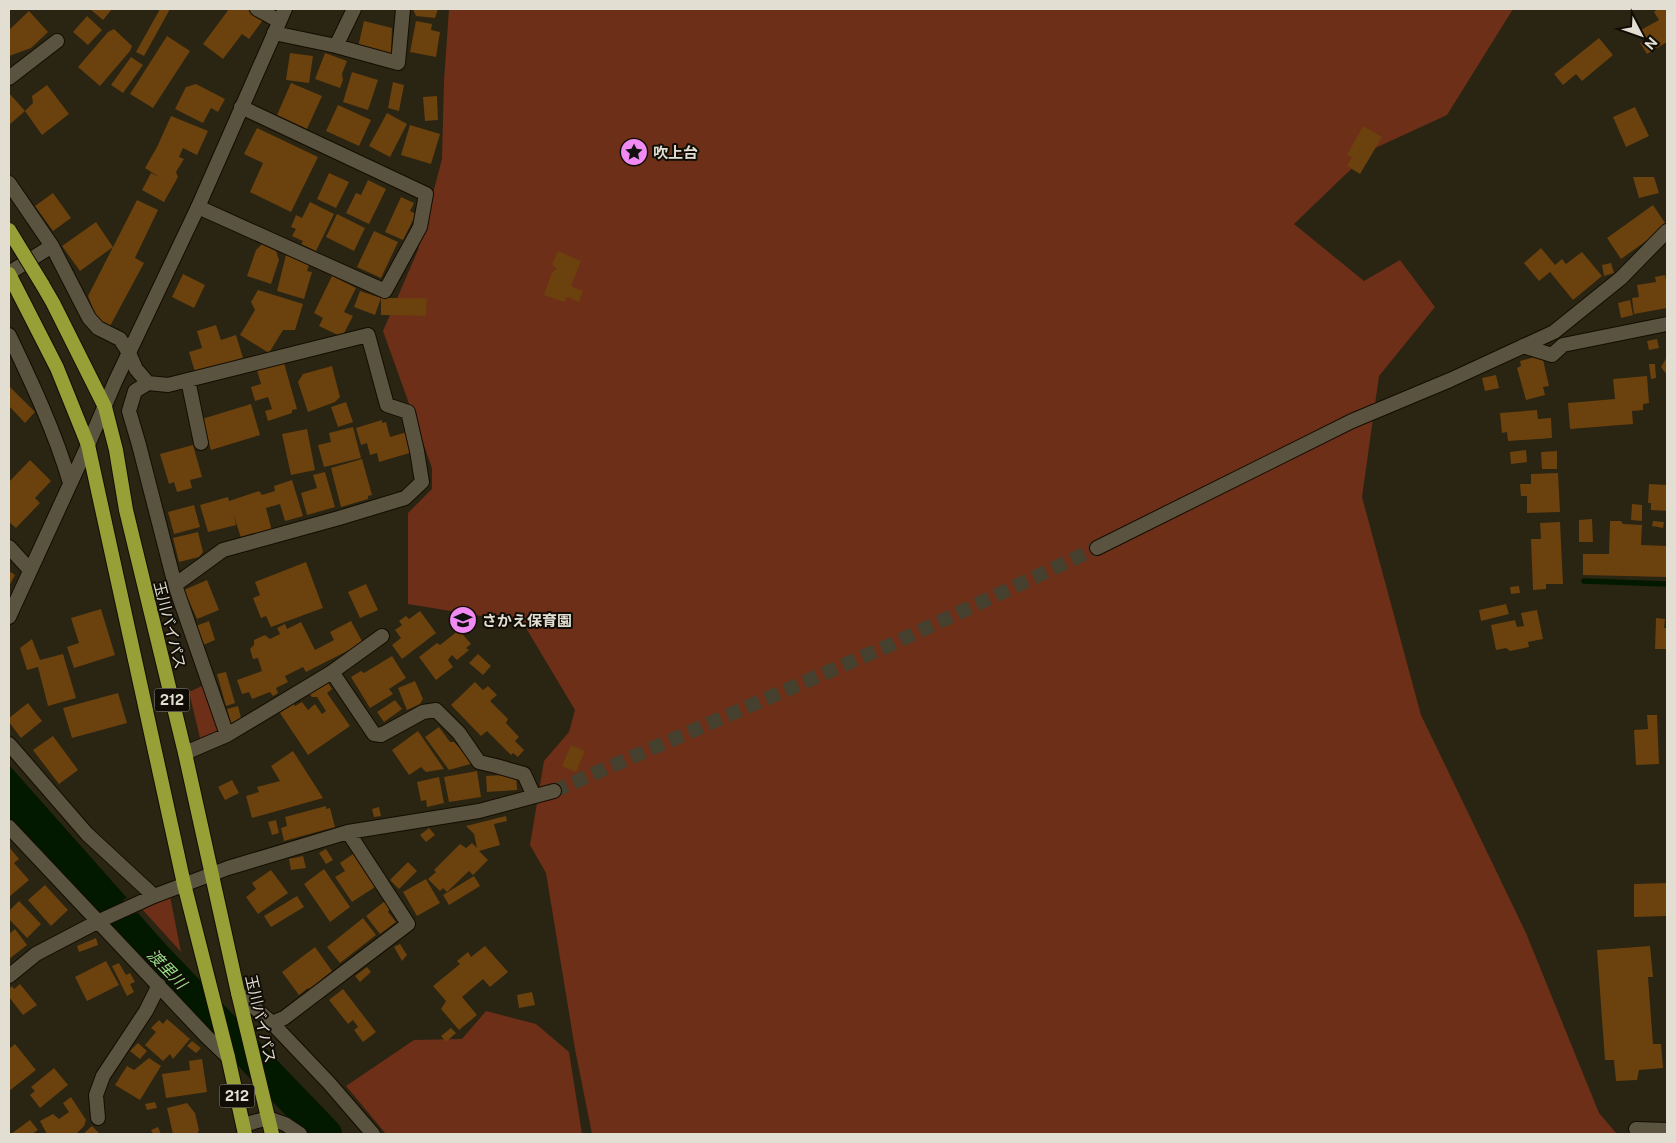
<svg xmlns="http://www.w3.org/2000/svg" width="1676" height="1143" viewBox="0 0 1676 1143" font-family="'Public Sans','Noto Sans JP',sans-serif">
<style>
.green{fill:#6d2f17}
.water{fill:#021900}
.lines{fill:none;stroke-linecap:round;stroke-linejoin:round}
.stream{stroke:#021900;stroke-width:5.5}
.river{stroke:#021900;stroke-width:32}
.building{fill:#6b410e}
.minor-tunnel{stroke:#46402f;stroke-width:14;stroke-dasharray:14 7;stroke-linecap:butt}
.minor-casing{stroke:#130d00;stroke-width:16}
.tertiary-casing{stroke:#130d00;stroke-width:16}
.trunk-casing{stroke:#130d00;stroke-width:16}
.minor{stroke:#5a5340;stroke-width:14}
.tertiary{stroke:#5a5340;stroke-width:14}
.trunk{stroke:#97a036;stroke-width:14}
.trunk-bridge-casing{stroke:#130d00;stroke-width:16;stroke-linecap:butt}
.trunk-bridge{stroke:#97a036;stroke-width:14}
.labels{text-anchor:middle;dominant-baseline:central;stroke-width:4;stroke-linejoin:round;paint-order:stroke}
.shield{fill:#100d06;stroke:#a39f95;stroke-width:1}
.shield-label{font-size:14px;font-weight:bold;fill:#e2ded2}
.poi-label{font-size:15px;font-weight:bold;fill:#e2ded2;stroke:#100d06;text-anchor:start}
.street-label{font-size:15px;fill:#e2ded2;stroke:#100d06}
.water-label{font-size:16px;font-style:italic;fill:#98de88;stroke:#100d06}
</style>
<rect width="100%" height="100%" fill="#2a2412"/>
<!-- green -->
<path class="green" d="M449,9H1513L1447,115L1371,150L1294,224L1364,281L1400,260L1435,307L1379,376L1362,497L1421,715L1526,933L1599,1113L1617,1134H592L575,1049L546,873L530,845L544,761L569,732L575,710L523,623L408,604V513L432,489V468L383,331L418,250L442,159L444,81Z
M204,685L219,731L200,738L189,692Z
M170,896L181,952L141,908Z
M486,1011L536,1024L569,1052L582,1134H386L346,1086L414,1040L462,1039Z"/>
<!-- water -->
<path class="water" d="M9,765L127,898L98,912L9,820Z
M138,913L181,962L190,1000L112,923Z"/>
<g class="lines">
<!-- stream -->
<path class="stream" d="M1584,581L1667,584"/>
<!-- river -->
<path class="river" d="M88,887L326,1134"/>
</g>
<!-- building -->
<path class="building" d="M90,9H112L103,20Z
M160,9H170L144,56L136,52Z
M229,9H247L263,20L249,39L242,34L223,59L203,44Z
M413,9H438L435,18L416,16Z
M1657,9H1667V42L1647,54L1640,43L1645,41L1639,31L1659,20L1654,12Z
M29,11L48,32L31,48L9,56V30Z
M87,16L102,30L88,45L73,32Z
M364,21L392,28L391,55L358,47Z
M416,21L432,24L431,30L440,32L436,57L410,52Z
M114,29L132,46L130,51L100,86L78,67L108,32Z
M167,36L190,51L153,108L130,94Z
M1599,38L1613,55L1582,81L1576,74L1563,85L1554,74Z
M290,53L313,56L309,83L286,80Z
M325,53L347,61L342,74L343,80L340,88L315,79Z
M131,57L143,65L123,93L111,85Z
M352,72L378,80L368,110L343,102Z
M393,82L404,85L399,111L388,108Z
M291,83L322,96L307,129L277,115Z
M196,84L225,99L218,112L211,108L203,123L175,109L186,87Z
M47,85L69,114L42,135L25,111L33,103L32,96Z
M9,93L25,111L9,125Z
M437,96L438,120L425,121L423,97Z
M338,105L371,120L359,146L326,131Z
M1635,107L1649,136L1626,147L1613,117Z
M387,113L407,124L390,157L369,146Z
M171,116L208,131L197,155L183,148L179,157L184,159L176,172L178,177L164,202L142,190L151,173L159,177L145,168L157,147Z
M410,125L440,134L431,164L401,155Z
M1363,126L1382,137L1360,174L1347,166L1352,157L1347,155Z
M257,128L318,157L291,212L250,192L263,163L244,154Z
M329,173L349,182L336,208L317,199Z
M1633,177H1654L1659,193L1639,198Z
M368,180L386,189L369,224L346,213L356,193L361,195Z
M53,193L71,218L53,231L35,206Z
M401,197L414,203L410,211L416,214L403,240L385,232Z
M137,200L158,210L135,258L144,263L109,328L98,322L88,296Z
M310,202L334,214L316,251L301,244L303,241L292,236L296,229L291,227L296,215L302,218Z
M1653,205L1667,226L1621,259L1607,238Z
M337,214L365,228L354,251L326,237Z
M96,222L113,247L80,271L62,246Z
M374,231L398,242L381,278L357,267Z
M262,244L276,251L279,260L271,284L247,276L256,250Z
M1541,248L1555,265L1562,259L1566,264L1582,252L1602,276L1573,300L1550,272L1539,281L1524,263Z
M558,251L581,261L571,286L583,291L579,302L567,297L564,302L544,295L552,272L557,269L552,264Z
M286,255L310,262L307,271L312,272L304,299L277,291Z
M1611,263L1614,273L1604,276L1602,265Z
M183,274L205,285L194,308L172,297Z
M1665,275L1666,280H1667V308L1634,314L1632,298L1639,297L1637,285L1656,282L1655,277Z
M332,276L356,288L344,312L353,316L342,337L319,326L323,318L314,313Z
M258,290L303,304L295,330H283L269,353L240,335L255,310L251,302Z
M360,291L381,298H427L426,316L381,315V298L375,315L354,307Z
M1630,300L1633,315L1621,318L1618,303Z
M216,325L221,340L236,335L243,358L195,372L189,352L202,348L197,331Z
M1657,339L1659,348L1649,350L1647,341Z
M1542,355L1549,386L1543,387L1545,395L1526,400L1517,368L1521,366L1520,361Z
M1667,357V375L1661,367Z
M284,363L297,409L292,410V413L268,421L265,411L272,409L268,397L255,401L251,387L261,384L257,370Z
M1649,364H1655L1656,378L1651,379Z
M332,366L340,397L335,402L308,412L298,382L303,374Z
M1496,375L1499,388L1485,391L1482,378Z
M1647,376L1649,403L1643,404V410L1632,411L1633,424L1570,429L1568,403L1615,399L1613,379Z
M9,386L35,412L25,423L9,406Z
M346,402L353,422L338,427L331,407Z
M251,404L260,435L211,450L202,419Z
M1537,410L1538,419L1551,418L1552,438L1508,441L1507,432L1502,433L1500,413Z
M382,420V423L386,422L390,437L407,432L413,452L379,462L377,453L370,455L367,443L361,445L356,428Z
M353,427L361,458L324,467L318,445L331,442L329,433Z
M307,429L315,470L291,475L282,434Z
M193,445L202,477L190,480L192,488L177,492L174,482L169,484L160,454Z
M1526,450L1527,462L1511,464L1510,452Z
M1557,451V469H1542L1541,452Z
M362,459L372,495L368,496V499L341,507L331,468Z
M30,460L51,481L35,498L40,503L16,528L9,522V510L10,509L9,508V482Z
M325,472L335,507L307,515L301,493L317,488L313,475Z
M1558,473L1560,512L1527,513V496H1521L1520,484H1531V474Z
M292,480L303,516L285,521L280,504L266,508L272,531L242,541L234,516L236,525L208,532L200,505L228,497L229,501L259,491L262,495L275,491L274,486Z
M1649,484L1667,485V511L1651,510V503H1648Z
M1632,504L1642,505V521L1631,520Z
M194,505L200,527L174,534L168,512Z
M1592,519L1593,542H1579V520Z
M1610,521H1621L1623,524L1642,525L1641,545L1667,546V577L1583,575V554H1609Z
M1653,521L1664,522L1663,528L1652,526Z
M1560,522L1563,584H1546V589L1533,590L1531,539H1541L1540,523Z
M198,532L203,552L199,557L179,562L173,538Z
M306,562L323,608L271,627L266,616L261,618L253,598L260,595L255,582Z
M9,571L15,575L9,586Z
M207,580L219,610L197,619L184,590Z
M366,584L378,610L360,618L348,592Z
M1519,586L1520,593L1511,594L1510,587Z
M1506,604L1509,614L1481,621L1479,610Z
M101,609L115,655L74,668L67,647L79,643L71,618Z
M1537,610L1543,639L1528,642L1529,647L1510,651L1506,648L1496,650L1491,625L1515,620L1517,627L1524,626L1521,613Z
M420,611L436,633L402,659L392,645L401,638L395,630L402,625L399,621L406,616L409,619Z
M1656,618L1665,619L1664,628H1667V649H1655Z
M209,621L215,640L203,645L196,626Z
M351,621L363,643L306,672L303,667L285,676L288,682L276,688L278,693L273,696L270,692L252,699L249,692L242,694L237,680L262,671L258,658L253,659L250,649L254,645V640L265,635L270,639L280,634L277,628L285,624L287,629L301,622L315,650L334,640L330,632Z
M459,630L471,644L466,648L469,650L457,660L452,655L448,660L453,667L436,680L419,657L437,643L440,645Z
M32,639L40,660L63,654L76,698L48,706L38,667L27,670L20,648Z
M478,654L491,666L483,675L469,663Z
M392,656L406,678L389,689L393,694L370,708L351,677L361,671L364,673Z
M226,672L235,703L226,706L217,674Z
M327,681L332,689L327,693L350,726L308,755L280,713L293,703L295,706L302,702L308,710L315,704L322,714L326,711L317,697H312L309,693Z
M415,681L423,699L420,704L407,710L398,688Z
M475,682L483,690L488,686L497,695L490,701L508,719L506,723L519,737L515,741L524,750L518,757L513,753L511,755L487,731L481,736L451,705Z
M118,693L127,723L72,738L63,708Z
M395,700L402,709L384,722L377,712Z
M28,703L42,721L21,738L9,722V718Z
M238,706L241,718L231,723L227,709Z
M1647,715H1657L1659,764L1636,765L1634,730L1648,729Z
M439,727L450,742H454L474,763L449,770L425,737Z
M418,731L444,769L426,772L421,767L409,775L392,750Z
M53,736L78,770L59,784L33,750Z
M571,745L585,751L576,772L562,766Z
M293,751L323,798L252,818L246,796L259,792L257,787L280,781L271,766Z
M477,771L481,797L449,802L444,777Z
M516,774L517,790L487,792L486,776Z
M439,777L444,803L427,807L426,800L421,801L417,782Z
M232,780L239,793L225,800L218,787Z
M326,806V809L330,808L335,827L284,841L281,828L287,826L285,817Z
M379,807L381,816L374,817L372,809Z
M506,816L507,821L494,824L500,845L479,851L488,860L473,875L469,871L447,892L443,888L440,891L428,879L436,872L434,870L460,844L466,848L472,843L477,848L474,834L466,826Z
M276,820L279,833L272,835L268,822Z
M429,828L435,835L426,842L420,835Z
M9,847L19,859L14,863L29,880L9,897Z
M326,849L333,860L326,864L319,853Z
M353,854L375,887L352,902L335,877L345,871L340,863Z
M303,856L306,868L291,870L289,859Z
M408,862L417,871L399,889L390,880Z
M324,869L350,907L330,922L304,884Z
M271,870L288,893L258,914L246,897L256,889L252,883Z
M474,876L480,886L449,905L443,895Z
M426,879L440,903L417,916L403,892Z
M1667,883V916L1634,917V884Z
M45,885L68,910L51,926L28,900Z
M297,896L304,907L271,927L264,916Z
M19,901L41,924L27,938L9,919V911Z
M385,901L390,907L388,912L396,922L380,934L366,916Z
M363,918L376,935L340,963L327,947Z
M15,929L27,945L9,959V934Z
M96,938L98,945L79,952L77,946Z
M400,944L407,955L402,961L394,947Z
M485,946L508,972L490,987L483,979L462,997L477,1015L459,1030L441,1009L446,1001L433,986L460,964L457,961L468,952L471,957Z
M1650,946L1653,977H1648L1653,1044H1661L1663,1068L1639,1070L1637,1080L1616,1081L1614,1060H1605L1597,950Z
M315,947L332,971L322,979L323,981L310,990L308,988L299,995L282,972Z
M106,961L119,985L87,1001L75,977Z
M119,963L126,975L130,973L135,982L130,984L134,992L127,996L112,966Z
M367,967L371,972L360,982L355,976Z
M20,984L37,1005L23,1015L9,997V989L12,986L14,989Z
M343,989L376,1032L363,1042L354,1030L358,1027L353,1020L348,1024L329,1000Z
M532,992L535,1005L519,1008L517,995Z
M167,1019L190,1039L173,1059L170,1054L163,1061L145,1045L156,1032L151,1028L159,1020L163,1024Z
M451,1028L456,1033L446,1042L441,1036Z
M192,1041L201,1048L196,1053L187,1046Z
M138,1043L147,1051L140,1059L130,1051Z
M15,1044L36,1070L9,1091V1049Z
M149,1058L161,1066L140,1100L115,1085L127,1066L134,1070Z
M202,1059L207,1092L166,1098L162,1074L190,1070L189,1061Z
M54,1068L68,1085L40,1108L30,1095L35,1091L31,1087Z
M71,1097L86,1120L84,1126L76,1134H47L40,1121L53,1114L59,1119L69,1112L63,1103Z
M155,1102L157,1108L147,1110L145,1104Z
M187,1103L195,1113L199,1130L197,1134H173L167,1108Z
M30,1120L38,1130L32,1134H11Z
M92,1126L100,1134H83Z
M158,1127L161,1134H153L151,1130Z"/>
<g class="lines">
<!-- minor-tunnel -->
<path class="minor-tunnel" d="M554,791L892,644L1097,548"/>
<!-- minor casing -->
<g class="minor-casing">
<path id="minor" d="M257,9L279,21
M274,33L336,46L398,63L403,9
M336,46L354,9
M9,78L57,41
M9,183L52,246L89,318L98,328L120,339L129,353L136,369L148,383L168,385L368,335L387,405L408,412L417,451L422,482L405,498L339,518L223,550L175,585
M198,207L385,291L420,227L426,194L241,107
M9,273L52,246
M9,335C32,383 55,432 70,483
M1523,346L1552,355L1563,345L1667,324
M188,380L201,443
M148,383L135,391L129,411L139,445L175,585L227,735
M9,547L30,570
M1097,548L1352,421L1450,380L1554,332L1621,278L1667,231
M9,617L88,445
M332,672L374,734L381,735L423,712L436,710L459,733L479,762L496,766L524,774L534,796
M9,744L87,834L154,896
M185,753L227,735L332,672L382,636
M9,827L206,1036L228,1057
M9,976L36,954L97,922L154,896L228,868L348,832L479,811L554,791
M238,993L272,1023L329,1083L373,1134
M272,1023L284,1018L408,924L348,832
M98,1118L96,1095L103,1076L146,1011L159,985
M243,1125L268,1118L285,1124L300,1134
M1636,1129L1667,1130"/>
</g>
<!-- tertiary casing -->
<g class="tertiary-casing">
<path id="tertiary" d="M88,445L115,382L198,207L285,9"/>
</g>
<!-- trunk casing -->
<g class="trunk-casing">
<path id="trunk" d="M9,274L57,368L88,445L184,884L228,1057L245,1134
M42,284L53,303L105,407L116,450L126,510L185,753L238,993L272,1134"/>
</g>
<!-- minor -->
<use href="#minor" class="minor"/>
<!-- tertiary -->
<use href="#tertiary" class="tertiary"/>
<!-- trunk -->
<use href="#trunk" class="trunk"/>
<!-- trunk-bridge casing -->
<g class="trunk-bridge-casing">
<path id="trunk-bridge" d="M9,230L42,284"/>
</g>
<!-- trunk-bridge -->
<use href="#trunk-bridge" class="trunk-bridge"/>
</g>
<!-- icons -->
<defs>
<g id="sight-disc" transform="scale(1.4375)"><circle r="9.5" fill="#f28af3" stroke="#100d06"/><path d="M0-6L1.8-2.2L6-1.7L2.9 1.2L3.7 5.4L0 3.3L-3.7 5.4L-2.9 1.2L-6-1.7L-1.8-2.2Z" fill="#111"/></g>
<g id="school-disc" transform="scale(1.4375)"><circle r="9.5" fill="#f28af3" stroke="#100d06"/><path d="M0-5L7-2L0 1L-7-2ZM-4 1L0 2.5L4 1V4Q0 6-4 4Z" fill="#111"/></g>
</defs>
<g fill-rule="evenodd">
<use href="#sight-disc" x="634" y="152"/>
<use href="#school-disc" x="463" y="620"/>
</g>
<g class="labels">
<!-- shield labels -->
<g class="shield">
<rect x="154.5" y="688.5" width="35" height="23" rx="4"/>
<rect x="219.5" y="1084.5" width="35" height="23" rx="4"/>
</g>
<g class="shield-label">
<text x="172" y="700">212</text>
<text x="237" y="1096">212</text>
</g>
<!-- poi labels -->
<g class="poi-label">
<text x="653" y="152">吹上台</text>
<text x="482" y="620">さかえ保育園</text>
</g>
<!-- street labels -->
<g class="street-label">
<text transform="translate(170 625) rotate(76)">玉川バイパス</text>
<text transform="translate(261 1019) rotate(77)">玉川バイパス</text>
</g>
<!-- water labels -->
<g class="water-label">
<text transform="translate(167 969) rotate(46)">渡里川</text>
</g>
</g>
<!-- border -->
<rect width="1676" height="1143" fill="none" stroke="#e2ded2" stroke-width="20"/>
<!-- north arrow -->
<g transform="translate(1641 35) rotate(131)" stroke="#100d06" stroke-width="4" paint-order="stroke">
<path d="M0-4L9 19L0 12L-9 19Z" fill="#e2ded2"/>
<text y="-8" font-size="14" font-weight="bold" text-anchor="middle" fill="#e2ded2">N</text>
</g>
</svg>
